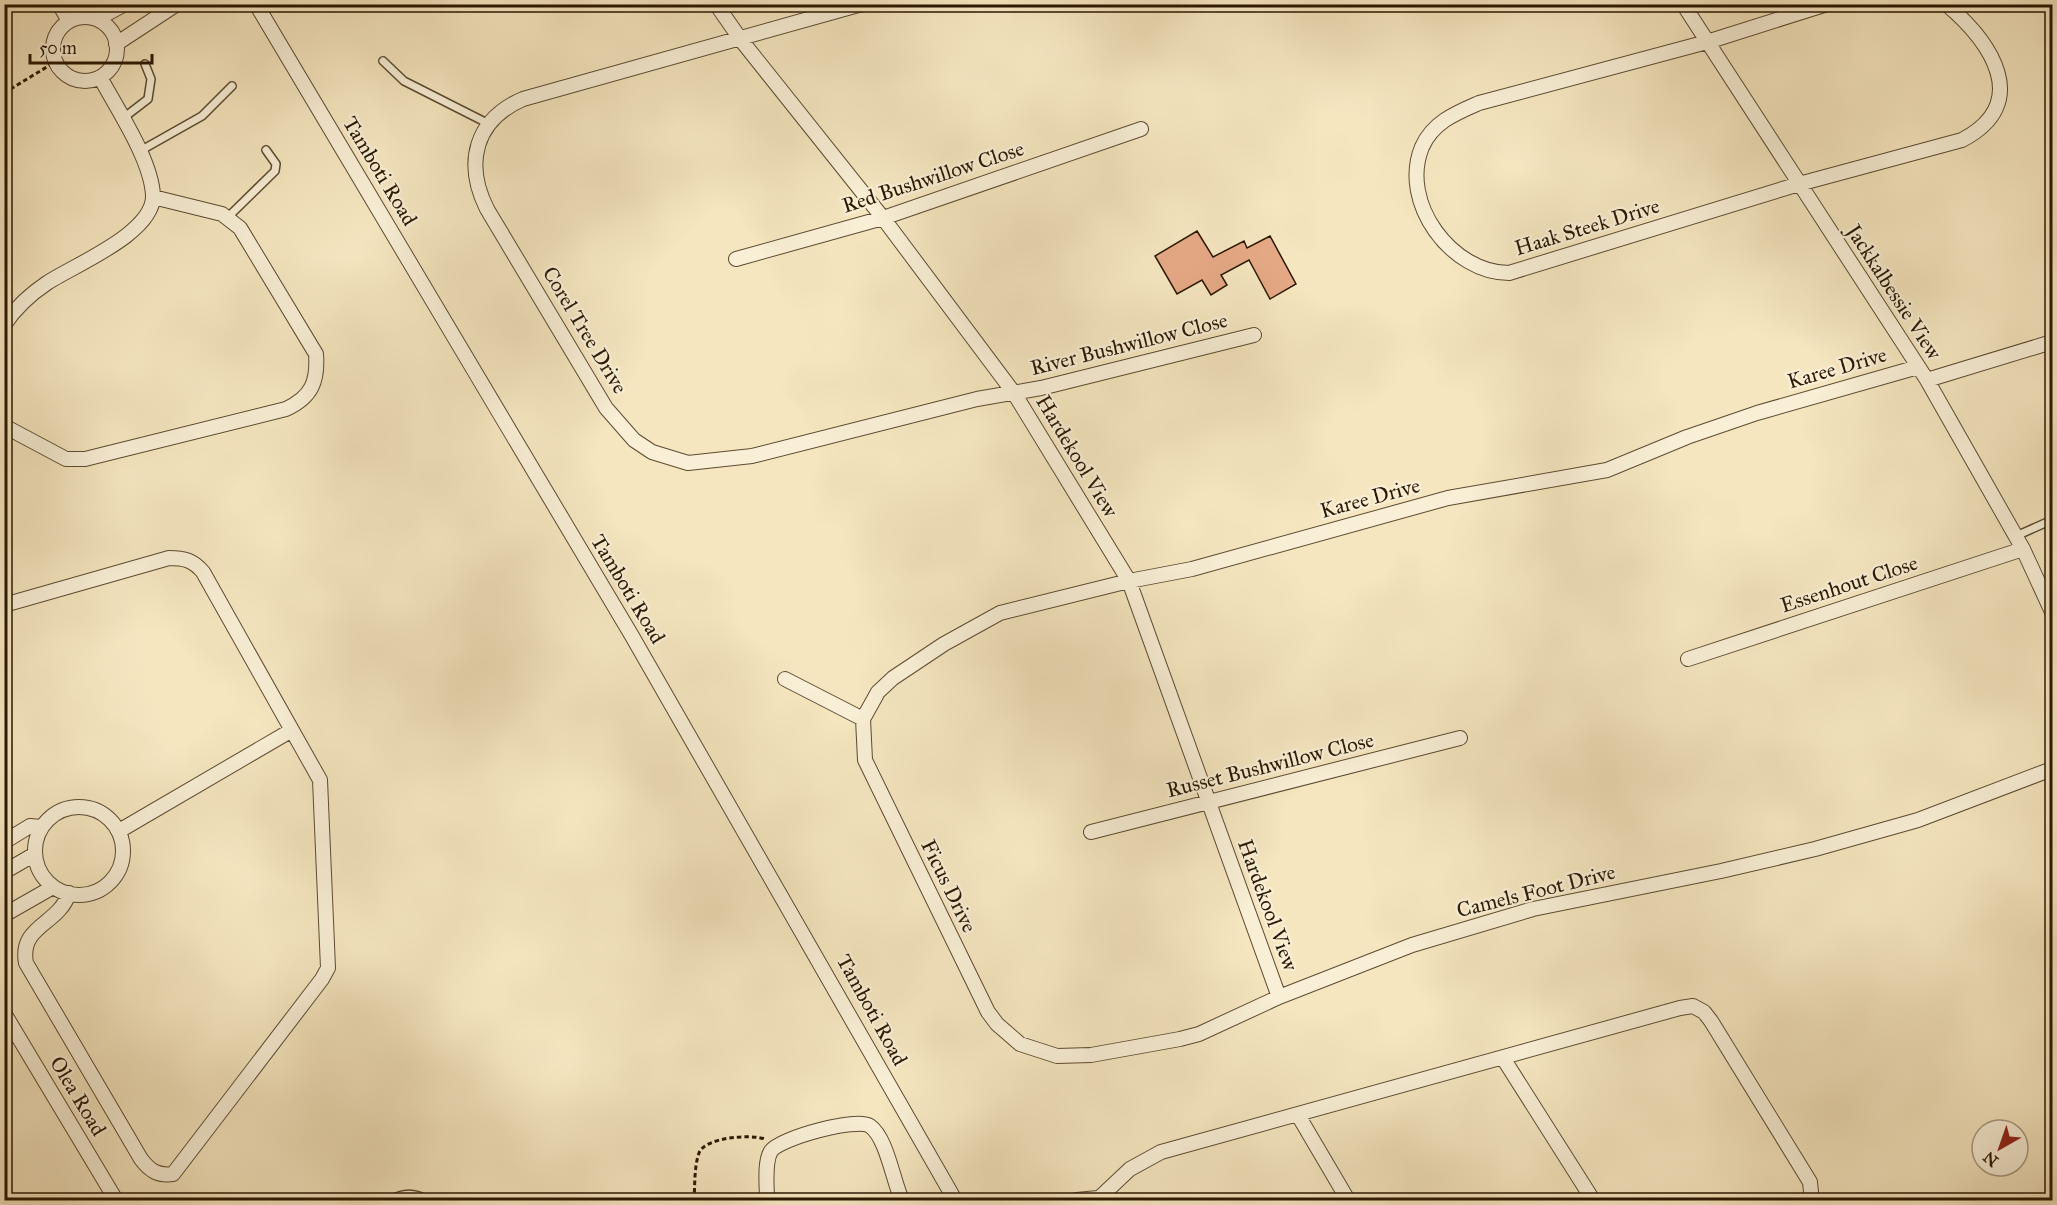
<svg xmlns="http://www.w3.org/2000/svg" width="2057" height="1205" viewBox="0 0 2057 1205" font-family="'IM FELL Great Primer',serif">
<style>
.building{fill:#e6a986;stroke:#2a1700;stroke-width:1.5}
.lines{fill:none;stroke-linecap:round;stroke-linejoin:round}
.lane-casing{stroke:#5d4b30;stroke-width:10}
.street-casing{stroke:#5d4b30;stroke-width:16}
.path{stroke:#2a1700;stroke-width:3;stroke-dasharray:4.5 3;stroke-linecap:butt}
.lane{stroke:#f8efd6;stroke-width:7}
.street{stroke:#f8efd6;stroke-width:14}
.labels{text-anchor:middle;dominant-baseline:central;stroke-width:4.5;stroke-linejoin:round;paint-order:stroke}
.street-label{font-size:21px;fill:#2a1700;stroke:#f8efd6}
</style>
<rect width="100%" height="100%" fill="#f5e6c0"/>
<filter id="stains"><feTurbulence type="fractalNoise" baseFrequency=".00333" numOctaves="4"/><feColorMatrix values="0 0 0 0 .2 0 0 0 0 .09 0 0 0 0 .02 0 0 0 .5 -.17"/></filter>
<radialGradient id="worn" r=".72"><stop offset=".6" stop-color="#630" stop-opacity="0"/><stop offset="1" stop-color="#630" stop-opacity=".3"/></radialGradient>
<!-- building -->
<path class="building" d="M1197,231L1213,257L1244,241L1247,248L1270,236L1296,284L1270,299L1249,260L1221,275L1227,285L1211,295L1202,280L1177,294L1155,256Z"/>
<g class="lines">
<!-- lane casing -->
<g class="lane-casing">
<path id="lane" d="M383,61L404,81L489,124
M122,119L148,99L151,79L145,64
M140,151L202,116L232,86
M228,217L275,171L276,164L266,150
M2016,536L2052,520
M391,1200C403,1192 416,1193 428,1200"/>
</g>
<!-- street casing -->
<g class="street-casing">
<path id="street" d="M59,4L69,21
M256,4L632,636L955,1200
M716,4L741,40L883,218L1014,393L1129,581L1279,997
M862,4L523,99C475,120 464,163 487,209L606,408L634,440L652,452L688,463L752,456L977,399L1041,388L1254,335
M1683,4L1927,380L2023,549L2052,612
M1827,4L1707,42L1479,103C1456,113 1433,122 1422,147C1399,203 1452,273 1509,273L1799,184L1962,140C2033,103 1991,42 1946,4
M53 49a32 32 0 1 1 64 0a32 32 0 1 1-64 0Z
M97,19L125,4
M116,44L177,4
M736,259L883,218L1141,129
M4,325C16,307 29,295 47,283C74,265 155,233 153,195C151,159 117,109 100,77
M1918,367L1757,413L1687,437L1607,470L1448,498L1192,569L1129,581L1000,613L944,644L893,678L878,692L863,719L865,760L988,1012L997,1024L1020,1044L1057,1056L1091,1055L1180,1039L1199,1034L1279,997L1412,945L1533,909L1721,871L1815,849L1918,820L2052,769
M1927,380L2052,342
M4,426L66,459H85L286,409C312,397 318,381 316,354L240,228L222,214L153,197
M4,605L169,558C184,558 193,560 203,572L320,780L328,968L322,979L173,1174C158,1176 150,1171 141,1159L26,963C19,925 59,925 69,893
M1688,659L2023,549
M785,679L863,719
M35 851a44 44 0 1 1 88 0a44 44 0 1 1-88 0Z
M119,831L292,730
M1091,832L1460,738
M4,842L30,826L41,827
M4,872L35,854
M4,915L53,887
M4,1013L116,1200
M1503,1058L1593,1200
M1298,1115L1348,1200
M4,1200H5
M767,1200C767,1187 764,1162 771,1151C780,1138 857,1117 870,1126C887,1138 893,1181 902,1200
M1077,1200L1098,1198
M1097,1200L1130,1169L1161,1152L1680,1008L1693,1006L1704,1012L1711,1021L1810,1182L1811,1192L1809,1200"/>
</g>
<!-- path -->
<path class="path" d="M4,93L55,62
M694,1200C695,1186 694,1167 699,1153C705,1137 751,1134 765,1139"/>
<!-- lane -->
<use href="#lane" class="lane"/>
<!-- street -->
<use href="#street" class="street"/>
</g>
<g class="labels">
<!-- street labels -->
<g class="street-label">
<text transform="translate(380 171) rotate(59)">Tamboti Road</text>
<text transform="translate(933 177) rotate(-18)">Red Bushwillow Close</text>
<text transform="translate(1587 227) rotate(-17)">Haak Steek Drive</text>
<text transform="translate(1894 292) rotate(57)">Jackkalbessie View</text>
<text transform="translate(585 330) rotate(59)">Corel Tree Drive</text>
<text transform="translate(1129 344) rotate(-14)">River Bushwillow Close</text>
<text transform="translate(1837 368) rotate(-16)">Karee Drive</text>
<text transform="translate(1077 456) rotate(59)">Hardekool View</text>
<text transform="translate(1370 498) rotate(-15)">Karee Drive</text>
<text transform="translate(1849 584) rotate(-18)">Essenhout Close</text>
<text transform="translate(628 589) rotate(59)">Tamboti Road</text>
<text transform="translate(1270 765) rotate(-14)">Russet Bushwillow Close</text>
<text transform="translate(949 886) rotate(64)">Ficus Drive</text>
<text transform="translate(1536 891) rotate(-14)">Camels Foot Drive</text>
<text transform="translate(1268 905) rotate(70)">Hardekool View</text>
<text transform="translate(872 1010) rotate(61)">Tamboti Road</text>
<text transform="translate(78 1096) rotate(59)">Olea Road</text>
</g>
</g>
<!-- margin -->
<rect width="2057" height="1205" fill="none" stroke="#f5e6c0" stroke-width="24"/>
<rect x="6" y="6" width="2045" height="1193" fill="none" stroke="#2a1700" stroke-width="3"/>
<rect x="12" y="12" width="2033" height="1181" fill="none" stroke="#2a1700" stroke-width="1.5"/>
<!-- north arrow -->
<g transform="translate(2000 1148) rotate(220)"><circle r="28" fill="#f8efd6" stroke="#a69980" stroke-width="1.5"/>
<path d="M0-4.5L10 22L0 15L-10 22Z" fill="#8f2418"/>
<text y="-9" font-size="16" font-weight="bold" text-anchor="middle" fill="#2a1700">N</text>
</g>
<!-- scale -->
<path d="M30 54v9h122v-9" fill="none" stroke="#2a1700" stroke-width="3"/>
<text x="39" y="54" font-size="18" fill="#2a1700" stroke="#f8efd6" stroke-width="4.5" paint-order="stroke">50 m</text>
<rect width="100%" height="100%" filter="url(#stains)"/>
<rect width="100%" height="100%" fill="url(#worn)"/>
</svg>
